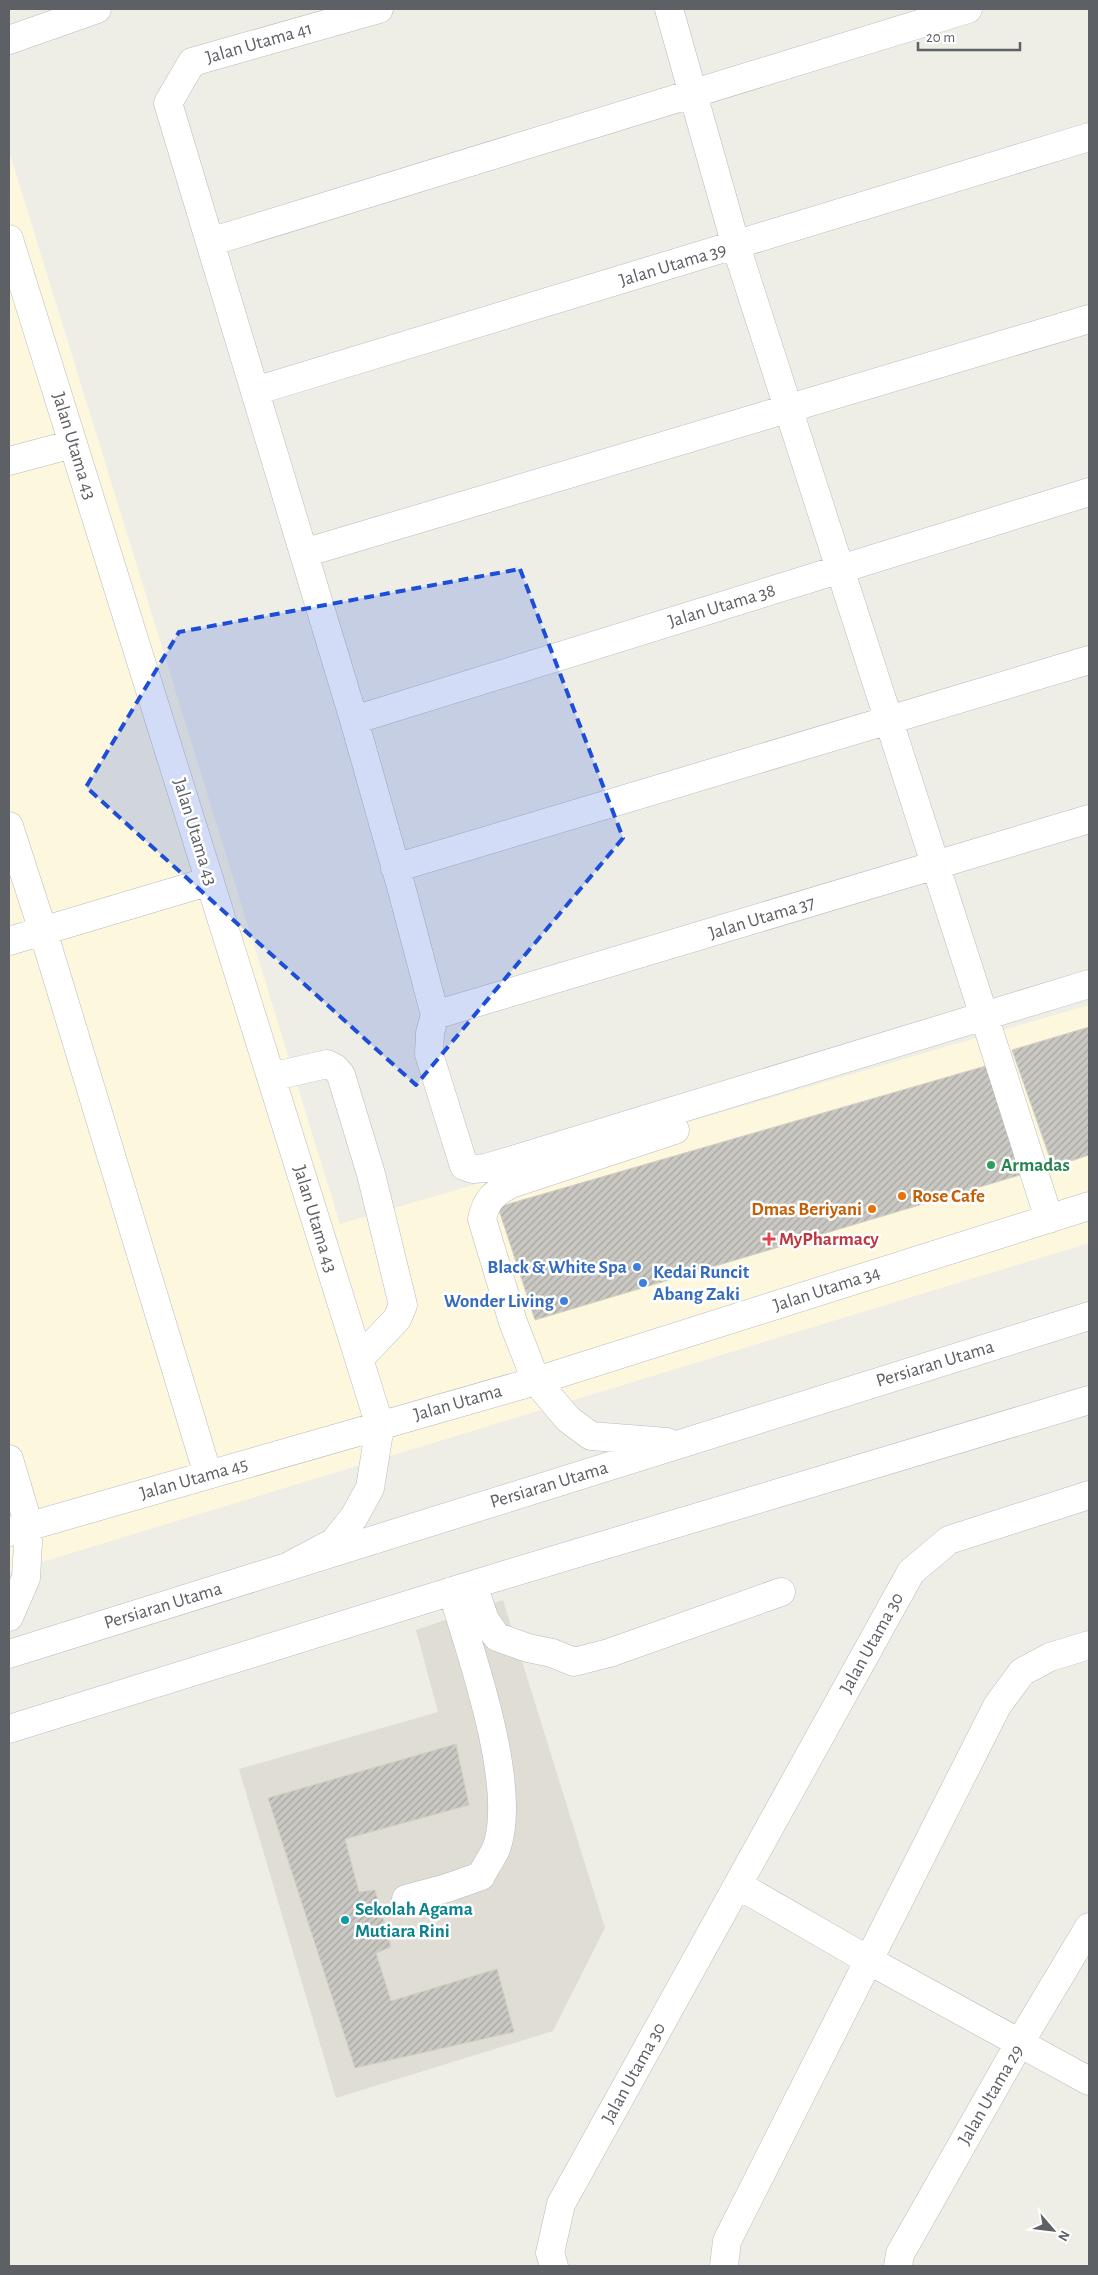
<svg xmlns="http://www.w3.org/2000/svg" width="1098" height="2275" viewBox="0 0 1098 2275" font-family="'Alegreya Sans',sans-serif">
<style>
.commercial{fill:#fdf8dd}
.education{fill:#dfddd4}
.building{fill:url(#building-hatch);stroke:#d3d0c4}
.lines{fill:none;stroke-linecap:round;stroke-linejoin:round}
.minor-casing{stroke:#b8babf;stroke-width:29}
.minor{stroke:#fff;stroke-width:28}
.marked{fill:#1d4ed8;fill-opacity:0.2;stroke:#1d4ed8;stroke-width:4;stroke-dasharray:10 6;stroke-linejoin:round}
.leisure-dot{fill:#2e9e5b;stroke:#fff;stroke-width:2}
.food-dot{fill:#e8710a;stroke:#fff;stroke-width:2}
.health-dot{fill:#e0444e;stroke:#fff;stroke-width:2}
.shop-dot{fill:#3f7fe0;stroke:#fff;stroke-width:2}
.culture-dot{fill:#0f9aa8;stroke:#fff;stroke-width:2}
.labels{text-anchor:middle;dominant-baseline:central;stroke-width:5;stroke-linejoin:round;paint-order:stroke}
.street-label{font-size:19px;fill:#5d6065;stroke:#fff}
.leisure-label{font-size:19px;font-weight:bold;fill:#27864d;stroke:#fff;text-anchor:start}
.food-label{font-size:19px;font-weight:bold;fill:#c56008;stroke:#fff;text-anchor:start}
.health-label{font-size:19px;font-weight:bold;fill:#be3a42;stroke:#fff;text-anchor:start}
.shop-label{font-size:19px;font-weight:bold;fill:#366cbe;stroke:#fff;text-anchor:end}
.culture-label{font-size:19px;font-weight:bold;fill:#0d838f;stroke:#fff;text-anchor:start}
</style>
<defs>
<pattern id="building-hatch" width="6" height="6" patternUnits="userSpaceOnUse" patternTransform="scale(1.25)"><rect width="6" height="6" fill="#cac8c2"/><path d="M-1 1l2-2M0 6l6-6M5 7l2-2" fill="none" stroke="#a7a6a1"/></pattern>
</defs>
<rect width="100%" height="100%" fill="#efeee6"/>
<!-- commercial -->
<path class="commercial" d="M9,151L340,1224L1089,1005V1243L9,1572Z"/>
<!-- education -->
<path class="education" d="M503,1600L605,1928L553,2031L336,2098L239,1769L438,1712L416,1630Z"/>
<!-- building -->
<path class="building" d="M1089,1027V1155L1053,1167L1012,1050Z
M989,1065L1020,1175L535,1320L498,1207Z
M456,1744L469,1805L345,1839L359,1892L375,1890L391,1947L376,1953L391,2001L497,1969L514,2032L355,2068L268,1798Z"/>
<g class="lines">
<!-- minor casing -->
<g class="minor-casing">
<path id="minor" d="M379,9L192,62L168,103L354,720L402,890L435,1015L430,1033L429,1054L464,1166L473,1169L486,1168L1089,984
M669,9L736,246L984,1016
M9,40L97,9
M9,239L380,1426L370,1488L354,1517L334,1542L289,1566
M210,242L968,9
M255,391L1089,137
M9,461L73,444
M304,553L1089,319
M354,720L1089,492
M9,826L43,931L208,1475
M395,868L1089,660
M9,941L210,881
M435,1015L1089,819
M989,1031L1049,1219
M271,1077L327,1064L335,1068L341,1075L371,1174L403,1305L397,1319L359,1359
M667,1442L591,1436L568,1419L536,1381L513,1322L482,1219C486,1200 494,1193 511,1184L675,1130
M9,1459L29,1526L26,1578L9,1617
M9,1532L536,1381L1089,1206
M473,1585L485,1620L497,1637L528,1648L552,1653L574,1662L609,1653L781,1592
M9,1654L1089,1316
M9,1729L491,1579L1089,1400
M738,1885L868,1960L1089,2081
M406,1899L447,1888L481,1876C485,1867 492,1858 496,1849C519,1789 471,1653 452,1591
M554,2266L550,2253L561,2204L911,1572L949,1540L1089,1495
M724,2266L727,2241L997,1706L1022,1672L1050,1657L1089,1645
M898,2266L900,2254L1019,2044L1089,1927"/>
</g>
<!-- minor -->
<use href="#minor" class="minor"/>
</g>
<!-- marked area -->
<path class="marked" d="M520,569L623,838L416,1085L86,787L179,632Z"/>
<!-- markers -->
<circle class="leisure-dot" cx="991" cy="1165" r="5"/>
<g class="food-dot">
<circle cx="902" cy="1196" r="5"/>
<circle cx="872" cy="1209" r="5"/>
</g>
<path class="health-dot" d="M766.5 1231.5h5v5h5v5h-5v5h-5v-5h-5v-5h5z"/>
<g class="shop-dot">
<circle cx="637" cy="1267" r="5"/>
<circle cx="643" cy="1283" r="5"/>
<circle cx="564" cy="1301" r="5"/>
</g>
<circle class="culture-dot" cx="345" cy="1920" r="5"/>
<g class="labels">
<!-- street labels -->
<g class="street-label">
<text transform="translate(259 43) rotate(-16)">Jalan Utama 41</text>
<text transform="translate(673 265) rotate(-17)">Jalan Utama 39</text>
<text transform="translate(74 446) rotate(73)">Jalan Utama 43</text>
<text transform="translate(722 606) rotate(-17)">Jalan Utama 38</text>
<text transform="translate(195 832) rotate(73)">Jalan Utama 43</text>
<text transform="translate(762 918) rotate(-17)">Jalan Utama 37</text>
<text transform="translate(315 1219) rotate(73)">Jalan Utama 43</text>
<text transform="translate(827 1289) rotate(-18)">Jalan Utama 34</text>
<text transform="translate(935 1364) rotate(-17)">Persiaran Utama</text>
<text transform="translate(458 1403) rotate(-16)">Jalan Utama</text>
<text transform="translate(194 1479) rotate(-16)">Jalan Utama 45</text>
<text transform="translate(549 1485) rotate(-17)">Persiaran Utama</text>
<text transform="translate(163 1606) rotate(-17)">Persiaran Utama</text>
<text transform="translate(872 1643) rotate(-61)">Jalan Utama 30</text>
<text transform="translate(634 2073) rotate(-61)">Jalan Utama 30</text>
<text transform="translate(991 2095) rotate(-60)">Jalan Utama 29</text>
</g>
<!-- leisure labels -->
<g class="leisure-label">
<text x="1001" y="1165">Armadas</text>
</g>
<!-- food labels -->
<g class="food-label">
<text x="912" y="1196">Rose Cafe</text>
<text x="862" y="1209" text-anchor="end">Dmas Beriyani</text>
</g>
<!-- health labels -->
<g class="health-label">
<text x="779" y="1239">MyPharmacy</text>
</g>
<!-- shop labels -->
<g class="shop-label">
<text x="627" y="1267">Black &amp; White Spa</text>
<text x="653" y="1272" text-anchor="start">Kedai Runcit<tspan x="653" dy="22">Abang Zaki</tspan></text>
<text x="554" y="1301">Wonder Living</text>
</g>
<!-- culture labels -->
<g class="culture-label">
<text x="355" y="1909">Sekolah Agama<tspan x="355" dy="22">Mutiara Rini</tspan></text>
</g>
</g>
<!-- border -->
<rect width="1098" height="2275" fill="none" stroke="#5d6065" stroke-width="20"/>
<!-- north arrow -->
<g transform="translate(1053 2230) rotate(118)" stroke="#ffffff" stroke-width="4" paint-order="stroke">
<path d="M0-4L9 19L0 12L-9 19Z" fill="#5d6065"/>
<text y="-8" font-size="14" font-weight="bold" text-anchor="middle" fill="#5d6065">N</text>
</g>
<!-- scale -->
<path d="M918 42v8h102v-8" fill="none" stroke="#5d6065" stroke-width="2.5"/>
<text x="926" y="42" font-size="15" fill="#5d6065" stroke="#ffffff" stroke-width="4" paint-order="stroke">20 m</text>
</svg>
